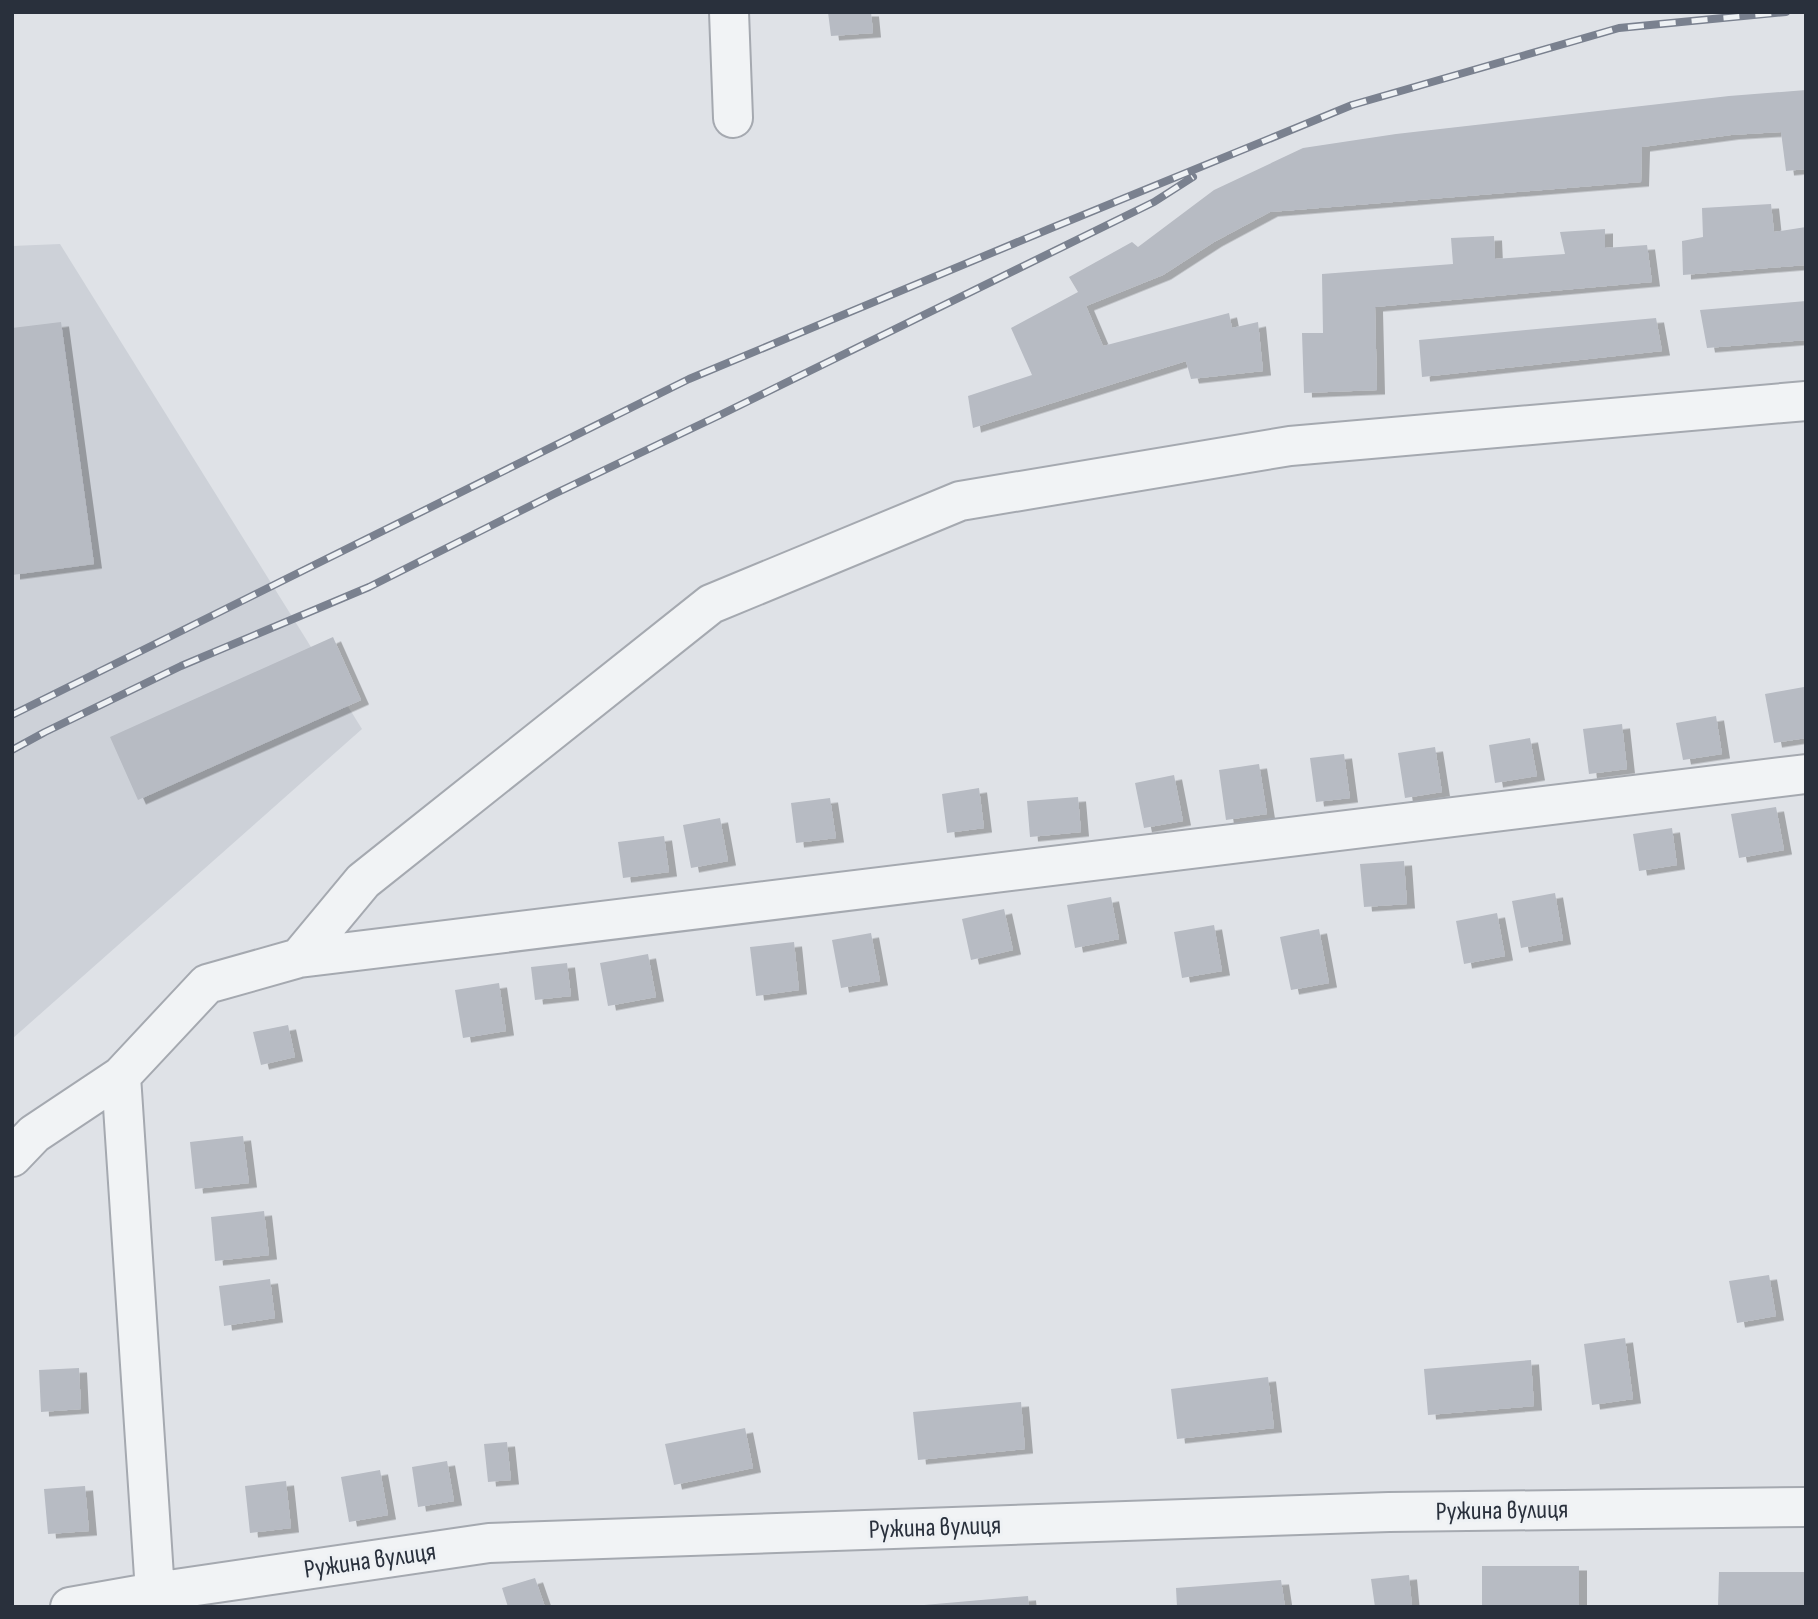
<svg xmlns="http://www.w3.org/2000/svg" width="1818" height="1619" viewBox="0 0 1818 1619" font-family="'Sofia Sans Condensed',sans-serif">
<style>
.built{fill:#cdd1d8}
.building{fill:#b7bbc3;filter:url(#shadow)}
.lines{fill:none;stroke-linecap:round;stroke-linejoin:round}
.minor-casing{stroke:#a5a9b0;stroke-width:42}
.minor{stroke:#f1f3f5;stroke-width:38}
.rail-casing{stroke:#7a818f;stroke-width:8}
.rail{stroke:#eef1f4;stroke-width:5;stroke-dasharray:16;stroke-linecap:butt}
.labels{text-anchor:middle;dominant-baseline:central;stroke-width:6;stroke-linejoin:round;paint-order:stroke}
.street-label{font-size:26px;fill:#29303c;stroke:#eef1f4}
</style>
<defs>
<filter id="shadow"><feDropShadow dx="8" dy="4.5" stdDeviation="0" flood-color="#0004"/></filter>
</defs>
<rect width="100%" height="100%" fill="#dfe2e7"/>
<!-- built -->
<path class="built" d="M60,244L362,729L12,1039V246Z"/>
<!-- building -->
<path class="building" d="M828,12H871L873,33L831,36Z
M1806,90V169L1786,171L1781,132L1731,135L1642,147L1641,182L1270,212L1214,242L1163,275L1086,306L1103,346L1229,313L1232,328L1258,322L1263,371L1191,379L1186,361L973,428L968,396L1032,375L1011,328L1078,292L1069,277L1132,242L1138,247L1214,190L1303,148L1396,134L1729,96Z
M1771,204L1774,232L1806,227V265L1683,275L1682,241L1703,237L1702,208Z
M1605,229V248L1647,245L1652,282L1375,307L1377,390L1304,393L1302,333H1323L1322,274L1453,264L1451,238L1494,236L1495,259L1565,254L1560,232Z
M1806,301V340L1707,348L1700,310Z
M1656,318L1662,351L1422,377L1419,340Z
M61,322L94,564L12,575V328Z
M333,637L361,700L138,800L110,737Z
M1804,687L1806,738L1774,743L1765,694Z
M1716,716L1722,754L1683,760L1676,723Z
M1622,724L1627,769L1589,774L1583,729Z
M1530,738L1537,776L1495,783L1489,745Z
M1435,747L1442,792L1405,798L1398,753Z
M1344,754L1350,798L1316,802L1310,758Z
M1259,764L1267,814L1226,820L1219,770Z
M1174,775L1183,821L1144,828L1135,783Z
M979,788L984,828L947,833L942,794Z
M1078,797L1081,832L1030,837L1027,801Z
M830,798L836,838L796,843L791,803Z
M1776,807L1784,850L1739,858L1731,814Z
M720,818L728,861L691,868L683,825Z
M1672,828L1677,865L1639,871L1633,834Z
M664,836L669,872L623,878L618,842Z
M1404,861L1407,904L1364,907L1360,864Z
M1555,893L1563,940L1521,948L1512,901Z
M1111,897L1119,939L1075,948L1067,905Z
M1004,909L1013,950L971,960L962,919Z
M1497,913L1505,956L1464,964L1456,921Z
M1214,925L1222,971L1182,978L1174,932Z
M1319,929L1329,983L1291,990L1280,937Z
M871,933L880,981L841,988L832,940Z
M794,942L799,990L756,996L750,947Z
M648,954L656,997L608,1006L600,963Z
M567,963L571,996L535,1000L531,967Z
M499,983L506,1031L463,1038L455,990Z
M288,1025L295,1057L261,1065L253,1032Z
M243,1136L249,1183L195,1189L190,1142Z
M264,1211L269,1255L215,1261L211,1217Z
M1769,1275L1776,1316L1737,1323L1729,1281Z
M270,1279L275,1318L224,1326L219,1286Z
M1625,1338L1633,1399L1592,1405L1584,1344Z
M1531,1360L1534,1406L1428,1415L1424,1369Z
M79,1368L81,1409L41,1412L39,1370Z
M1268,1377L1274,1428L1177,1439L1171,1389Z
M1021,1402L1025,1449L918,1460L913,1412Z
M745,1428L753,1468L674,1485L665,1444Z
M507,1442L511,1480L488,1482L484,1444Z
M447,1461L454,1501L418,1507L412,1467Z
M380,1470L388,1515L349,1522L341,1477Z
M286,1481L291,1528L250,1533L245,1486Z
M85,1486L89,1531L48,1534L44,1489Z
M1482,1566H1579V1607H1482Z
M1719,1572H1806L1805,1607H1718Z
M1409,1575L1412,1607H1375L1371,1579Z
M535,1578L545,1607H508L502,1588Z
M1281,1580L1285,1607H1177L1176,1588Z
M1028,1596L1029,1607H924V1605Z"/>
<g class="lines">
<!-- minor casing -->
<g class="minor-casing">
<path id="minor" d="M729,12L733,118
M299,958L1806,774
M12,1157L34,1134L121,1076
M70,1607L155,1592L489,1543L1389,1512L1806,1507
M156,1607L121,1076L207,984L299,958L363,881L711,604L960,501L1290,446L1806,401"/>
</g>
<!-- minor -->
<use href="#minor" class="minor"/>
<!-- rail casing -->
<g class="rail-casing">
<path id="rail" d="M12,715L689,379L1049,229L1352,105L1619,28L1786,12
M12,750L45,732L181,666L369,587L554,494L720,415L1154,202L1193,177"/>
</g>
<!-- rail -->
<use href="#rail" class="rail"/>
</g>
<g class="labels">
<!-- street labels -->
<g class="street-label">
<text transform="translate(1502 1511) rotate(-1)">Ружина вулиця</text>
<text transform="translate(935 1528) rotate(-2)">Ружина вулиця</text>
<text transform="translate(370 1561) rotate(-8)">Ружина вулиця</text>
</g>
</g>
<!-- border -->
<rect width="1818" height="1619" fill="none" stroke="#29303c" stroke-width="28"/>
</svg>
